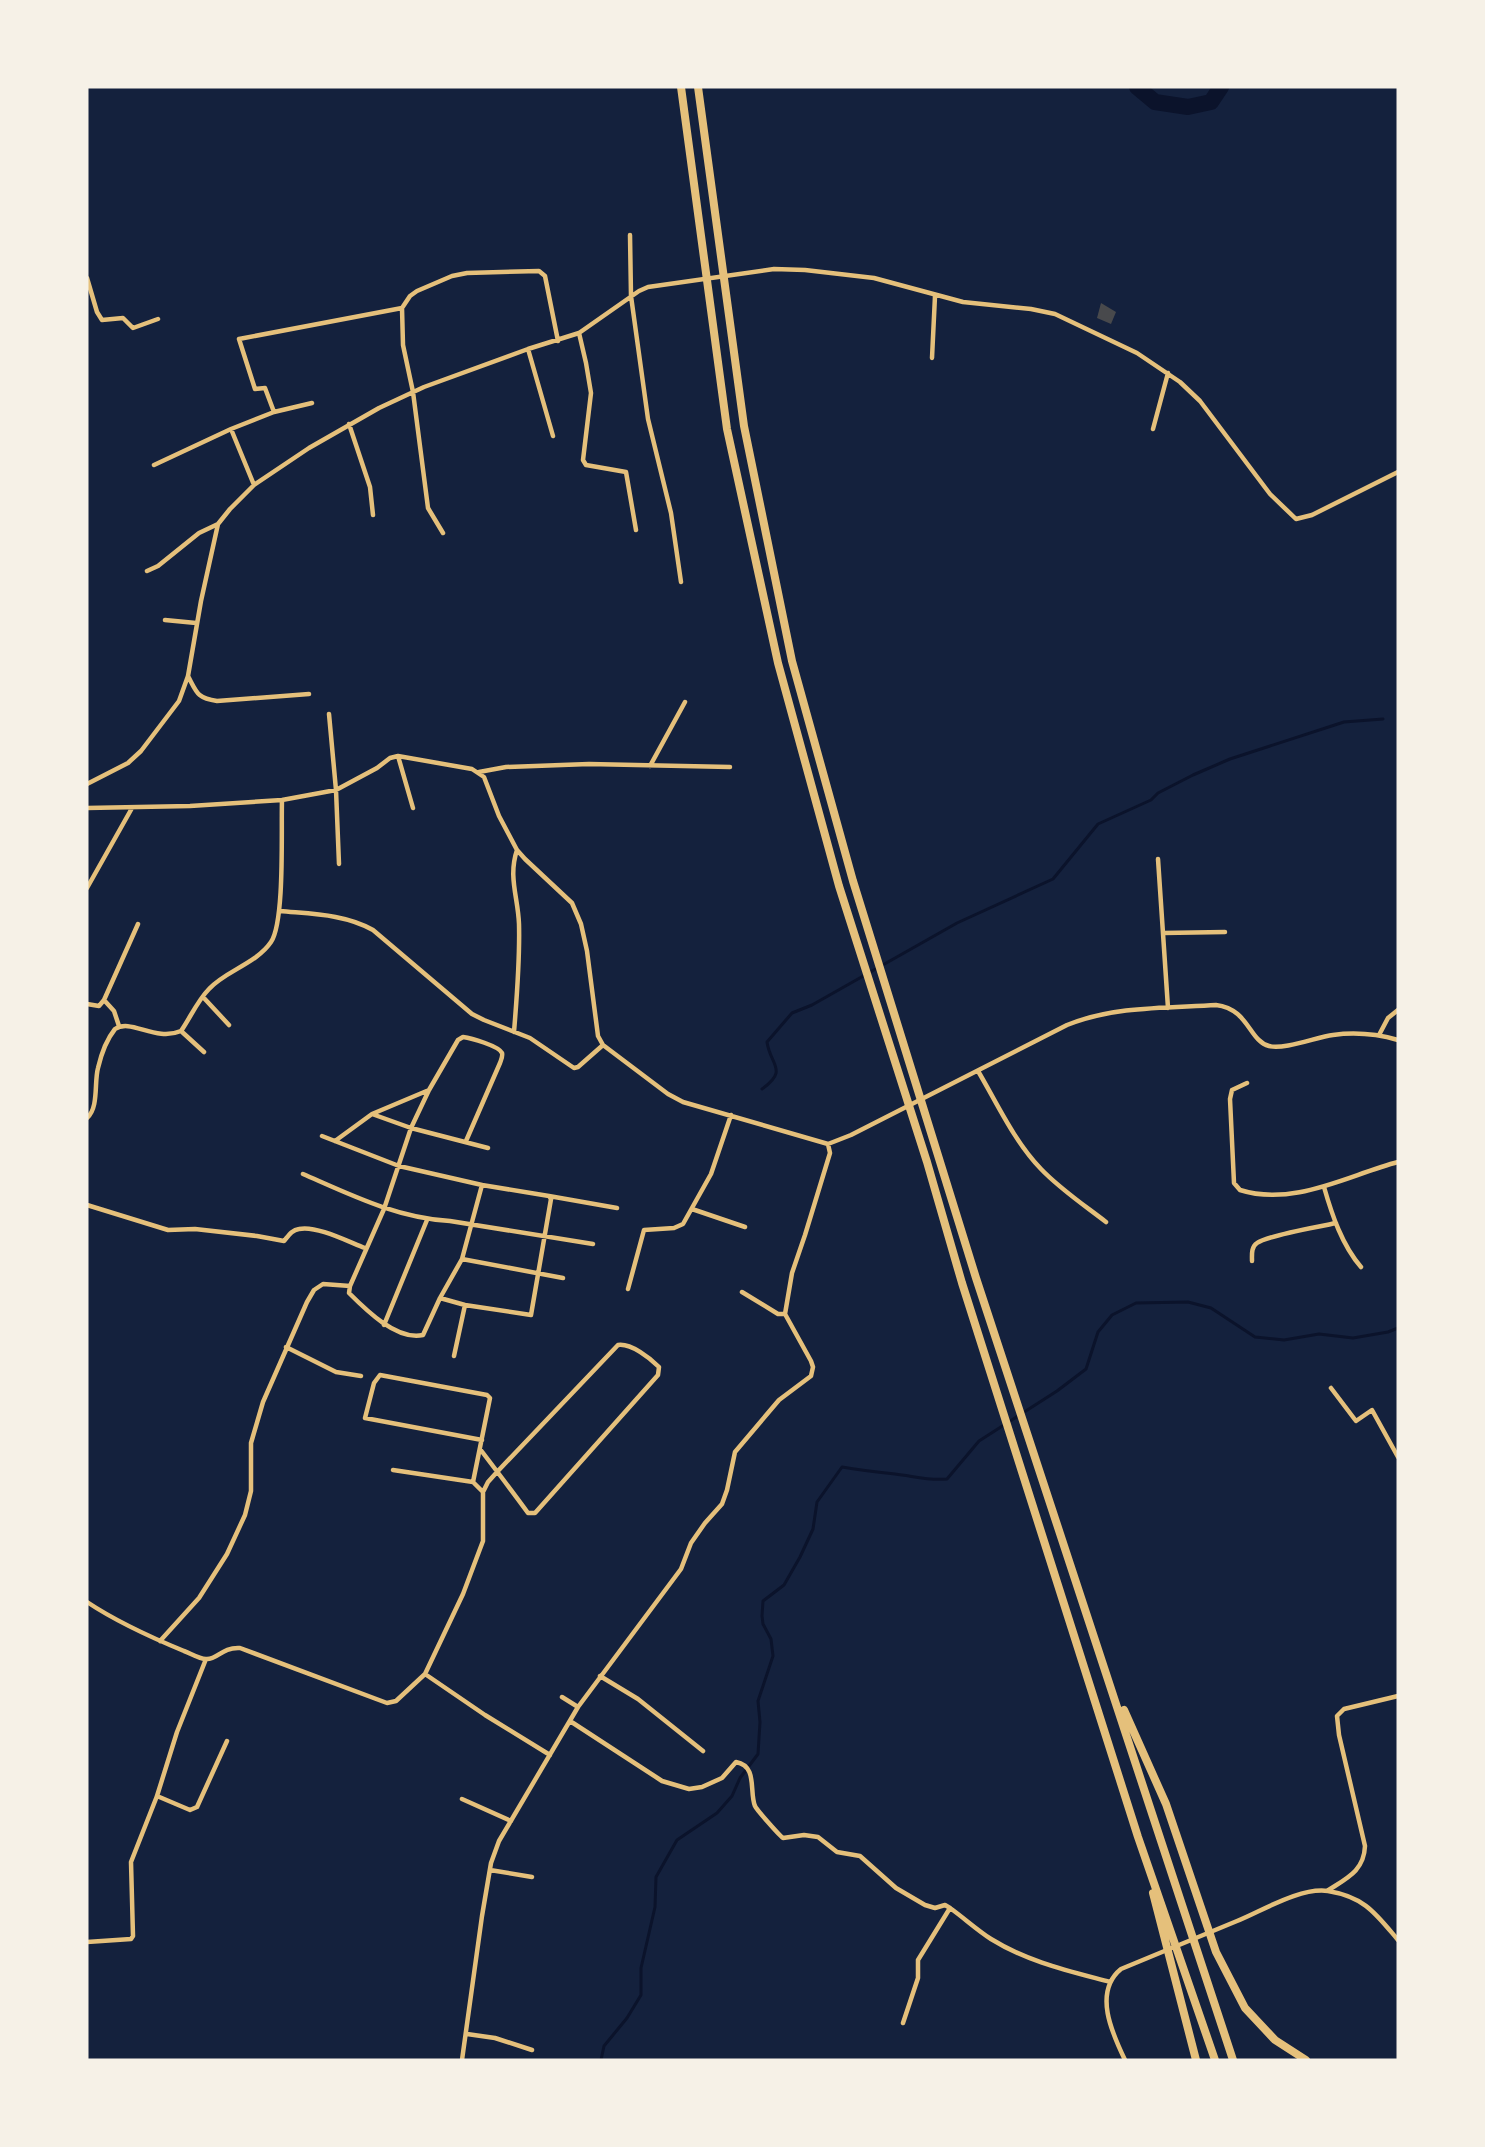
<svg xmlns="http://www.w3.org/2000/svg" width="1485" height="2147" viewBox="0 0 1485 2147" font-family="'Titillium Web',sans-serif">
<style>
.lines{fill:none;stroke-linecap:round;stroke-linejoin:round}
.stream{stroke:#0b132b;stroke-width:3}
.river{stroke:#0b132b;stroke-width:16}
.building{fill:#48494c}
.minor{stroke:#e5c07b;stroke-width:4.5}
.motorway{stroke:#e5c07b;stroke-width:8}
</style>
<rect width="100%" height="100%" fill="#14213d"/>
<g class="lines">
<!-- stream -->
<path class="stream" d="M762,1089C789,1070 770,1065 767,1042L792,1013L812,1005L957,923L1053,879L1098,824L1151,800L1158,793L1193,775L1230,759L1344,722L1383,719
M601,2060L604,2046L627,2018L641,1995V1968L655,1907L656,1877L677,1840L717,1813L732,1796L740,1778L758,1754L760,1722L758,1701L773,1656L771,1639L763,1624L762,1616L763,1601L784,1585L800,1557L813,1529L817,1502L842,1467C860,1470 877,1472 895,1474C913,1476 929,1481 947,1479L979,1441L1057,1391L1086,1369L1098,1332L1112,1315L1136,1303L1188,1302L1211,1308L1255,1337L1284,1340L1319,1334L1353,1338L1388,1332L1398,1328"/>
<!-- river -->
<path class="river" d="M1137,87L1155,102L1188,107L1211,102L1221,87"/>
</g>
<!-- building -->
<path class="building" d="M1101,303L1116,312L1111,324L1097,318Z"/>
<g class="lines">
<!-- minor -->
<path class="minor" d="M630,235L631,296L648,419L671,513L681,582
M87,278L97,312L102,320L123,318L133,328L158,319
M579,333L586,363L591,393L583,460L586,465L626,472L636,530
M528,349L553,436
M932,358L935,296
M274,412L312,403
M349,424L370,487L373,515
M231,429L254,485
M1153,429L1168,373
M154,465L231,429L274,412L265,388L255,389L239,339L402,308
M443,533L428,508L413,392L403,345L402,308L410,296L417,291L452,276L467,273L539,271L545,276L558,341
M147,571L158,566L199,533L218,524
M165,620L196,623
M188,676C197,693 197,698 217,701L309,694
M329,714L336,790L339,864
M398,756L413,808
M650,766L685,702
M479,772L506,767L589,764L730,767
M87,784L128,763L141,751L179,701L188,676L201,601L218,524L230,509L254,485L309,448L379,408L424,387L528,349L579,333L639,291L648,287L774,269L805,270L874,278L963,302L1031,309L1055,314L1137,353L1180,382L1200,401L1270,494L1296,519L1312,515L1398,472
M87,808L190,806L282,800L336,790L377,768L390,758L398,756L472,769L484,777L499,816L517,850L525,859L572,903L581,924L587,951L598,1036L603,1045L668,1094L683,1102L828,1144L851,1135L1067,1025C1114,1006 1167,1008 1216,1005C1249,1009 1249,1041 1269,1046C1284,1050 1317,1037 1333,1035C1355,1032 1377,1034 1398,1040
M1158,859L1168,1008
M87,888L132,808
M280,911C311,914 345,914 373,930L472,1014L484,1020L530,1038L574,1068L578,1067L603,1045
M1163,933L1225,932
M203,997L229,1025
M104,1000L138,924
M87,1004L99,1006L104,1000L114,1011L119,1026
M181,1031L204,1052
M514,1032C517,996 520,960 519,924C518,897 508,877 517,850
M1379,1035L1388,1018L1398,1010
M978,1071C997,1103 1014,1141 1041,1169C1060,1189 1084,1205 1106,1222
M1247,1083L1232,1090L1230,1099L1234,1183L1240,1190C1294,1207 1348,1175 1398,1162
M372,1114L411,1128L488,1148
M87,1118C99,1108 94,1082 98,1068C101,1055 107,1039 115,1029C131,1018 155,1042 181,1031C190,1018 198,1000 209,989C225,971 256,964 271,942C285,921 281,829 282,800
M322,1136L399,1166L482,1185L549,1196L551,1199L531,1315L465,1305L440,1298
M335,1141L372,1114L429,1090
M303,1174C351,1195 397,1218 450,1221L593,1244
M1324,1187C1332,1215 1342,1245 1361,1267
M549,1196L617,1208
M87,1205L168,1230L195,1229L257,1236L284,1241C289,1235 292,1230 299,1229C316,1225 349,1242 365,1248
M692,1209L745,1227
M462,1259L563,1278
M1252,1261C1252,1255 1251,1247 1257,1243C1268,1235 1319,1227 1336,1223
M350,1286L349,1293C366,1310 397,1341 423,1335L440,1298L462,1259L482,1185
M628,1289L644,1230L674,1228L683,1224L711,1174L731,1115
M742,1292L778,1314H785
M384,1325L427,1220
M286,1347L336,1372L361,1376
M454,1356L465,1305
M1331,1388L1356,1421L1372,1410L1398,1457
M480,1449C496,1470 512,1491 528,1513H535L658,1375L659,1367C650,1358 631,1343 618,1345L497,1472L488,1482L483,1492
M393,1470L473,1482
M87,1602C117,1622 150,1637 184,1651C190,1653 199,1659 206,1659C218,1660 221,1647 240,1648L387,1703L396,1701L425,1674L485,1715L550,1755
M160,1641L199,1598L227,1554L245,1515L251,1491V1443L263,1402L307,1302L314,1290L323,1284L350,1286L384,1209L411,1128L429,1090L458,1040L463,1037C471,1038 499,1046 502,1053C503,1056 501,1060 500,1063L466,1141
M425,1674L463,1594L483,1541V1492L473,1482L490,1398L487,1395L380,1375L374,1383L365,1418L482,1440
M600,1676L638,1699L703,1751
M562,1697L578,1707
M570,1721L662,1781L689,1789L702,1787L722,1778L736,1762C758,1766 749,1792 755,1806C756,1809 779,1835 783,1838L804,1835L818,1837L837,1852L860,1856L896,1888L925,1905L935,1908L945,1905L950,1908C964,1918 977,1930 991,1939C1028,1962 1069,1971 1110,1982
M157,1796L190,1810L197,1807L227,1741
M462,1799L511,1821
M490,1870L532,1877
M1327,1891C1347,1878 1364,1871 1365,1846L1339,1735L1337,1716L1344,1709L1398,1696
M87,1942L131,1939L133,1936L131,1862L157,1796L177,1732L206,1659
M903,2023L918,1978V1960L950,1908
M467,2034L495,2038L532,2050
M462,2060L482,1916L491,1863L499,1841L578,1707L681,1569L691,1543L705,1523L722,1504L727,1490L735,1452L779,1400L811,1376L813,1367L811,1361L785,1314L792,1273L805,1235L830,1153L828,1144
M1125,2060C1112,2033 1093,1992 1121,1969C1160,1953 1198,1937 1237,1921C1262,1911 1300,1887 1328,1891C1365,1897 1376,1914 1398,1940"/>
<!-- motorway -->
<path class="motorway" d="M681,87L727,429L778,663L839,886L927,1162L962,1283L1138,1837L1215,2060
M698,87L744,426L792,661L853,881L976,1278L1233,2060
M1124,1710L1166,1804L1216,1952L1245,2008L1275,2040L1306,2060
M1153,1893L1196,2060"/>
</g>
<!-- border -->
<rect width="1485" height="2147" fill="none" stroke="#f6f1e7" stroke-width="177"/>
</svg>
